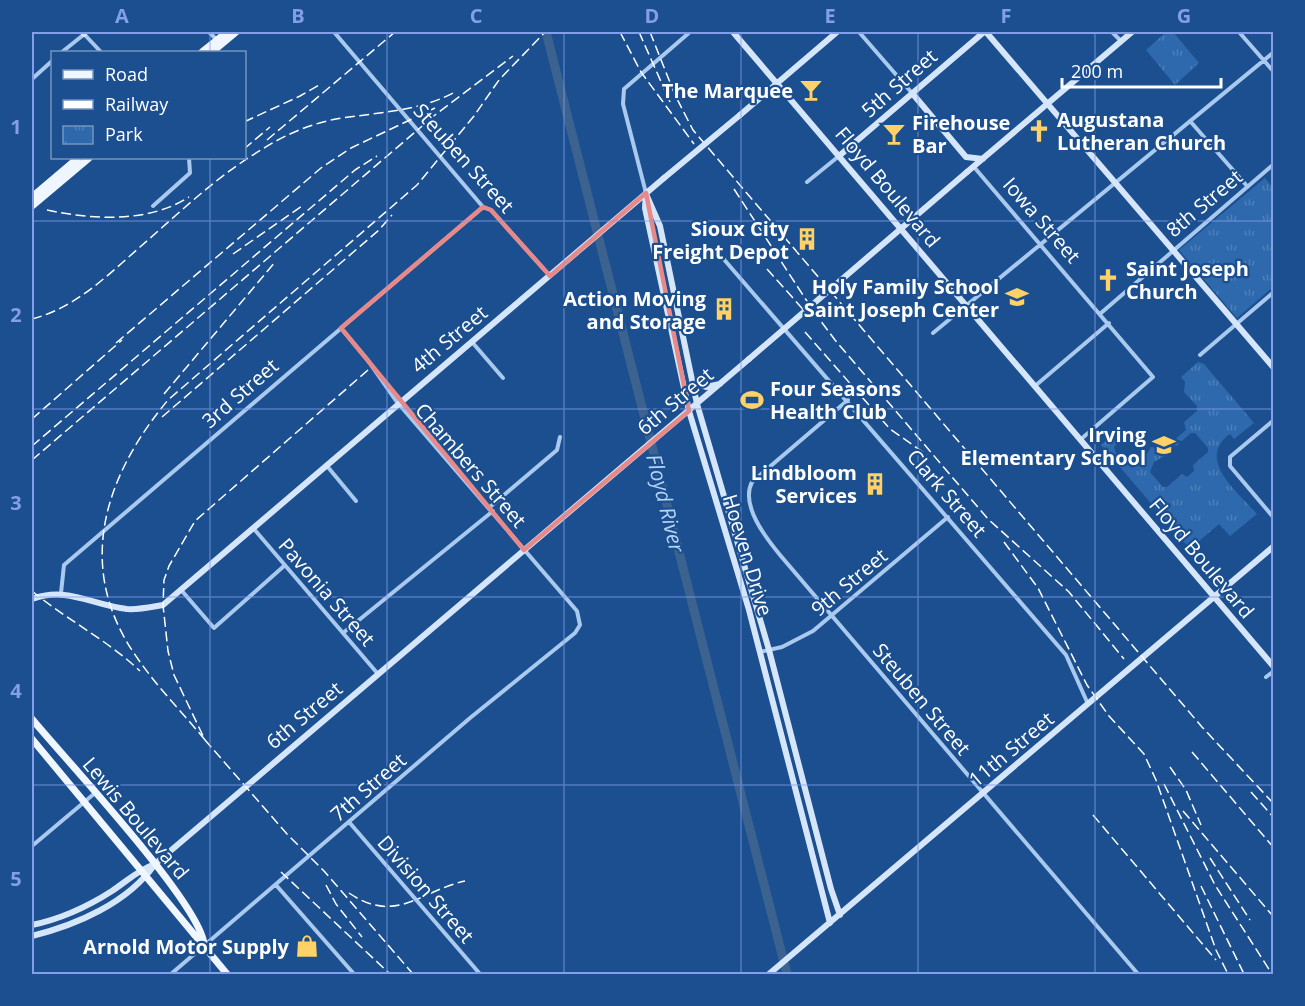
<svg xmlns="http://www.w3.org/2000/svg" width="1305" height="1006" viewBox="0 0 1305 1006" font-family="'Open Sans',sans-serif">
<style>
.park{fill:url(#park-tufts)}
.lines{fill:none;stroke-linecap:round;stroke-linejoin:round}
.river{stroke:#3c6290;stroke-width:9}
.street{stroke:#a9c9ee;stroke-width:4}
.secondary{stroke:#d6e6fa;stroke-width:6}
.primary{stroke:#f0f6ff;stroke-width:7}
.rail{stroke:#fff;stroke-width:1.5;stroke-dasharray:10 4.5;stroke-linecap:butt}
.secondary-bridge{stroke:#d6e6fa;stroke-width:6}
.primary-bridge{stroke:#f0f6ff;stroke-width:7}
.marked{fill:none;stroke:#e88989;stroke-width:4.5;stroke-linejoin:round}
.grid{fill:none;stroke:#839eea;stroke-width:1.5;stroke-opacity:0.55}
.labels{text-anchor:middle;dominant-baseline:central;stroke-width:4.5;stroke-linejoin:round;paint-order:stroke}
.street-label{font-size:20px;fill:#fff;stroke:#1b4f8f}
.poi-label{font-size:20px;font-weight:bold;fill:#fff;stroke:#1b4f8f;text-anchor:end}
.water-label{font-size:21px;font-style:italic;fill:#b5d3f5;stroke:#1b4f8f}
.neatline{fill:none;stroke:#839eea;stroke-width:2}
.grid-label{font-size:20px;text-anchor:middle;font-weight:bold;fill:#839eea}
</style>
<defs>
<pattern id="park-tufts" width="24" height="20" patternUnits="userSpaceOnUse" patternTransform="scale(1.5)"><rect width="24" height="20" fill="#2e69ad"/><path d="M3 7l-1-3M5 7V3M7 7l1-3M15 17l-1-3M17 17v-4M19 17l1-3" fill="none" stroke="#4d80b9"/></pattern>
</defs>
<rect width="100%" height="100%" fill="#1b4f8f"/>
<!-- park -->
<path class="park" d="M1166,32H1173L1199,63L1175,85L1146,50Z
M1265,178L1273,188V287L1237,318L1179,250Z
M1198,362L1204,364L1254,423L1234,439L1230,434C1195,459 1238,492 1257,514L1230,536L1219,524L1190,549L1101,445L1114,434L1119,441L1114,447L1117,457L1132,468L1143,461L1151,447L1161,449L1166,455L1154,462L1150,472L1163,487H1167L1182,474L1187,477L1194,471L1193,465L1208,452V448L1195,433H1191L1176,446L1172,442L1186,430L1184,422L1197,411V406L1184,392L1185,382L1181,377Z"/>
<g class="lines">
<!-- river -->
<path class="river" d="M546,32L787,974"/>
<!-- street -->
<path class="street" d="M209,32L216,39
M334,32L483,207L491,210L550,276
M859,32L912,93
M1112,32L1121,41
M1239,32L1274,72
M84,34L101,52
M62,52L87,32
M32,79L52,61
M1190,121L1247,186
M974,167L1153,377L1080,440
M807,182L839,156
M646,193L623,104L624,89L690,32
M153,206L190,173L189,158
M721,256L1066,655L1088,704
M1101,313L1274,164
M933,333L1274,52
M472,342L503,378
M1200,355L1274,292
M1035,386L1109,323
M848,400L752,482C740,505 766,538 780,555L1138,974
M1274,420L1230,457V466L1274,518
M327,466L356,501
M490,507L557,450L560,437
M254,529L378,674
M182,591L214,628L284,566
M61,593L64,565L483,207
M343,633L493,511
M760,652L782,647L813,631L948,517
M1266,677L1274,671
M349,822L480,974
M32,846L95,793
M276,885L354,974
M171,974L470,718L575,633L580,625L577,611L397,402L367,359L341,328"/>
<!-- secondary -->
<path class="secondary" d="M83,32L84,34
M733,32L1274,667
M986,32L1274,368
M912,93L966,157L983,159
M740,115L837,32
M839,156L984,32
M967,172L1132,32
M646,193L645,208L689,411L749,610L830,923
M646,194L660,226L697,404L769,650L831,889L840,915
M692,382L706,387L720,384
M32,599C67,586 92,605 127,609C139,610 151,607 163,605L664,178
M32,925C61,919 87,907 112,891C127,881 138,870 155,864
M32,936C76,925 128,903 155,864L749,359
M769,974L1274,546"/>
<!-- primary -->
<path class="primary" d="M32,197L78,158
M32,206L89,158
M32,719C64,758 202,905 204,945
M32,739L227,974"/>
<!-- rail -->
<path class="rail" d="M620,32L641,72L694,144
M639,32L670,102
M650,32L675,95L693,130L1202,727L1274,804
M244,122L300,96L321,84
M267,140L395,32
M244,149L270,127
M734,189L814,312L835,340L988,519L1069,592L1124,659
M47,210C93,220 149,223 189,197
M233,254L302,206
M767,269L809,316
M32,319C75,308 107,276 140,247C179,213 217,176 261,150C284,135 310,124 336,119C378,112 418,112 455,92
M805,332L890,429L927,455
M116,343L321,168L351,148L435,108
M368,370L195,521L169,566L164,580L163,605L168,651L174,675L205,740L287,834L324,871L413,974
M164,394L276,261
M162,417L379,230L392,215
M32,419L122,340
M32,446L355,170L377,156
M32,460L435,115L513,56
M1004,542L1038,588L1087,685L1109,716L1144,754L1156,780L1216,950L1228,974
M32,591C67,620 106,639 140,671
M205,740C183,713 158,688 138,659C74,570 103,478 168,400L417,185L474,116L499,80L545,32
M1192,752L1274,848
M1170,767L1186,790L1201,825
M1164,784L1215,885L1272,974
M1251,792L1274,818
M1183,811L1272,915
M1093,815L1216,960
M1210,858L1250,920
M281,872L390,974
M326,885L336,904L362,937
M1201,886L1244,974
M349,893C396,925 420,891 465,881"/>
<!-- secondary-bridge -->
<path class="secondary-bridge" d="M664,178L740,115
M749,359L967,172"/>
<!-- primary-bridge -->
<path class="primary-bridge" d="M202,52L227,32
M212,52L236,32"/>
</g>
<!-- marked area -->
<path class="marked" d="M646,193L689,411L524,550L341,328L483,207L491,210L550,276Z"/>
<!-- grid -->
<path class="grid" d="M210,32V52M387,32V974M564,32V974M741,32V974M918,32V974M1095,32V974M210,158V974M32,221H1274M32,409H1274M32,597H1274M32,785H1274"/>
<!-- icons -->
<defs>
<g id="bar-bare" transform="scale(1.8)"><path d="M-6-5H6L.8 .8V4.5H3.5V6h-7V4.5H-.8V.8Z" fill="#ffd166" stroke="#1b4f8f" stroke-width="2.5" paint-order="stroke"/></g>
<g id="church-bare" transform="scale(1.8)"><path d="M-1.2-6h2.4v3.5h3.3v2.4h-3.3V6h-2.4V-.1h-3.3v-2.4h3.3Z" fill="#ffd166" stroke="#1b4f8f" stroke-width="2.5" paint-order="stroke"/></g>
<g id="building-bare" transform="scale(1.8)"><path d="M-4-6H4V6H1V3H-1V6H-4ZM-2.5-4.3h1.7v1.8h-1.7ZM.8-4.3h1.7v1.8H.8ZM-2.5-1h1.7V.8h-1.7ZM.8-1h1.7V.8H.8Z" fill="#ffd166" stroke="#1b4f8f" stroke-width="2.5" paint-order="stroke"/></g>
<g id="school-bare" transform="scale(1.8)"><path d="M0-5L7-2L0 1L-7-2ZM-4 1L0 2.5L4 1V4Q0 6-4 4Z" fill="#ffd166" stroke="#1b4f8f" stroke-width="2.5" paint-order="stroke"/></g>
<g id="stadium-bare" transform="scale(1.8)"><path d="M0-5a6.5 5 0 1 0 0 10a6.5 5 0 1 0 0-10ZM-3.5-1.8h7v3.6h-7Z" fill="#ffd166" stroke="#1b4f8f" stroke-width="2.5" paint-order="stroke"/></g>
<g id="shop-bare" transform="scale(1.8)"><path d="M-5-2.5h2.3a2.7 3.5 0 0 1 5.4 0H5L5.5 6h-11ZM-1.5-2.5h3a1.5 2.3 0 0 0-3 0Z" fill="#ffd166" stroke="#1b4f8f" stroke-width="2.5" paint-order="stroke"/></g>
</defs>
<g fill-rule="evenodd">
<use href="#bar-bare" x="811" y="90"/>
<use href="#church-bare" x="1039" y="131"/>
<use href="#bar-bare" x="894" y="134"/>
<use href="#building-bare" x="807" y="239"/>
<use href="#church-bare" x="1108" y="280"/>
<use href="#school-bare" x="1017" y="297"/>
<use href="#building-bare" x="724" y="309"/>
<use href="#stadium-bare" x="752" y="400"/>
<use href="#school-bare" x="1164" y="445"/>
<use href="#building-bare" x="875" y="484"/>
<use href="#shop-bare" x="307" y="946"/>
</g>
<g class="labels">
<!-- street labels -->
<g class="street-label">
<text transform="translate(899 83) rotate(-41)">5th Street</text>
<text transform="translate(464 158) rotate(48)">Steuben Street</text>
<text transform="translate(888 187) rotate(50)">Floyd Boulevard</text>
<text transform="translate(1204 203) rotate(-40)">8th Street</text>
<text transform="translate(1042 220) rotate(49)">Iowa Street</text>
<text transform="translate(449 339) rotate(-40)">4th Street</text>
<text transform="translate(240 393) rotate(-41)">3rd Street</text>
<text transform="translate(675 401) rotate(-40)">6th Street</text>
<text transform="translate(471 465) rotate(49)">Chambers Street</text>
<text transform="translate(947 493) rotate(49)">Clark Street</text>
<text transform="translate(748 555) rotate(73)">Hoeven Drive</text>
<text transform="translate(1202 558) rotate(50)">Floyd Boulevard</text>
<text transform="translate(849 582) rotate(-40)">9th Street</text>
<text transform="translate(327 592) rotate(49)">Pavonia Street</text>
<text transform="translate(922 699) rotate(50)">Steuben Street</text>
<text transform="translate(304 715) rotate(-40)">6th Street</text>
<text transform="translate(1011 749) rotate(-40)">11th Street</text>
<text transform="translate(368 787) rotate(-41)">7th Street</text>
<text transform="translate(136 818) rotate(50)">Lewis Boulevard</text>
<text transform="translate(426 889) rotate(49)">Division Street</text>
</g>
<!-- poi labels -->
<g class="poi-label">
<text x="793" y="90">The Marquee</text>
<text x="1057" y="119" text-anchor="start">Augustana<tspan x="1057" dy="23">Lutheran Church</tspan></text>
<text x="912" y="122" text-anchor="start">Firehouse<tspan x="912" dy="23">Bar</tspan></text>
<text x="789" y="228">Sioux City<tspan x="789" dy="23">Freight Depot</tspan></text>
<text x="1126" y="268" text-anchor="start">Saint Joseph<tspan x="1126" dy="23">Church</tspan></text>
<text x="999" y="286">Holy Family School<tspan x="999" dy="23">Saint Joseph Center</tspan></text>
<text x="706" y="298">Action Moving<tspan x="706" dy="23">and Storage</tspan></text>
<text x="770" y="388" text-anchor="start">Four Seasons<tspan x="770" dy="23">Health Club</tspan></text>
<text x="1146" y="434">Irving<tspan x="1146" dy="23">Elementary School</tspan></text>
<text x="857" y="472">Lindbloom<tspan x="857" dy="23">Services</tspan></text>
<text x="289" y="946">Arnold Motor Supply</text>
</g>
<!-- water labels -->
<g class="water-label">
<text transform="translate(666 503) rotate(76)">Floyd River</text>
</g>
</g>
<!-- border -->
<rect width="1305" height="1006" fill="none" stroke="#1b4f8f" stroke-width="66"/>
<!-- legend -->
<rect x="51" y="51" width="195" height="108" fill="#1b4f8f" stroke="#7695bc" stroke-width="1.5"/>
<rect x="63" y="70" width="30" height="9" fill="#f0f6ff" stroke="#7695bc" stroke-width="1.5"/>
<text x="105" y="81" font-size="18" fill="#ffffff">Road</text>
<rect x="63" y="100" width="30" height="9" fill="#ffffff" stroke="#7695bc" stroke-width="1.5"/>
<text x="105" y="111" font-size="18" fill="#ffffff">Railway</text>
<rect x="63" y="126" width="30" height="18" fill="url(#park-tufts)" stroke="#7695bc" stroke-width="1.5"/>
<text x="105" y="141" font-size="18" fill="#ffffff">Park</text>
<!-- scale -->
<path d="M1062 78v9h159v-9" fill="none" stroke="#ffffff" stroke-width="3"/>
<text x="1071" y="78" font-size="18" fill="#ffffff" stroke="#1b4f8f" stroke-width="4.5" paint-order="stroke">200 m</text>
<rect x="33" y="33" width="1239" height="940" class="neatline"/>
<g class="grid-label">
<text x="122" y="23">A</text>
<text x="298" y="23">B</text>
<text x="476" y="23">C</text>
<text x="652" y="23">D</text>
<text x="830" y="23">E</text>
<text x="1006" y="23">F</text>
<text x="1184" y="23">G</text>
<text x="16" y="134">1</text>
<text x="16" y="322">2</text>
<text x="16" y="510">3</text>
<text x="16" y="698">4</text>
<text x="16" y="886">5</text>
</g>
</svg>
